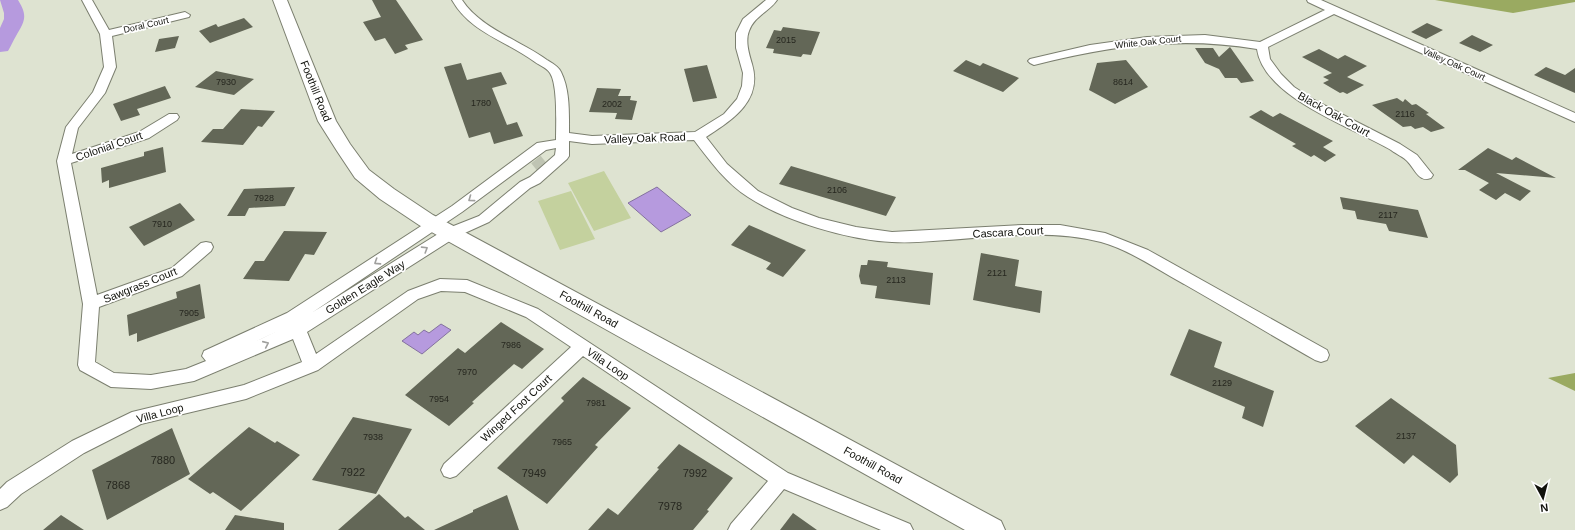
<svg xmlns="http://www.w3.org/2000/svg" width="1575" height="530" viewBox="0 0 1575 530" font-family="Helvetica,sans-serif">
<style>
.green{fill:#c4d19e}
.forest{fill:#9aaa61}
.water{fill:#b69ade;stroke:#84719f}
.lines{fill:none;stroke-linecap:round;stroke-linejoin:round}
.river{fill:#b69ade;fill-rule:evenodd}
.building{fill:#636757}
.street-tunnel{stroke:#bfc4b3;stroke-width:12;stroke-dasharray:12 6;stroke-linecap:butt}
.street-casing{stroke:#7b7f6f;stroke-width:2}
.secondary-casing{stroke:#7b7f6f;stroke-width:2}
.street{fill:#fff;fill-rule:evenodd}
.secondary{fill:#fff;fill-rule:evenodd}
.oneway{stroke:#a0a09e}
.labels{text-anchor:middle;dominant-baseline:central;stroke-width:3.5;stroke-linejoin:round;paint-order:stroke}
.far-street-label{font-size:9px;fill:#11120c;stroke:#fff}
.number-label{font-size:9px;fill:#26271f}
.street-label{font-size:11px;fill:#11120c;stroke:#fff}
.near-number-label{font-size:11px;fill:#26271f}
</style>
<rect width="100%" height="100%" fill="#dee3d1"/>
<!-- green -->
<path class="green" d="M604,171L631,218L594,231L568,183Z
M571,191L595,239L560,250L538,201Z"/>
<!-- forest -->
<path class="forest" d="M1435,0H1575V2L1513,13Z
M1575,373V391L1548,378Z"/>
<!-- water -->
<path class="water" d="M657,187L691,215L661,232L628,203Z
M441,324L451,330L422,354L402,341L414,332L418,335L424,330L429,333Z"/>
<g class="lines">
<!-- river -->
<path class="river" d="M0,0H18C28,16 25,21 16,36C13,41 11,46 8,51L0,52V28L4,19V13Z"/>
</g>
<!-- building -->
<path class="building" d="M372,0H396L423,40L405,45L408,49L395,54L385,38L375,41L363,22L381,17Z
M244,18L253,27L210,43L199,31L216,24L218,27Z
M1427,23L1443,30L1426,39L1411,32Z
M783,27L820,32L811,55L803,54L801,57L773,53L774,49L766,48L774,30L781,31Z
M1472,35L1493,45L1480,52L1459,43Z
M179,36L175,48L155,52L159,39Z
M1230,47L1254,81L1241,83L1237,78H1225L1219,69L1205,63L1195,48H1213L1219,57Z
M1319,49L1338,59L1345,55L1367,66L1347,77L1364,85L1347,94L1343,92L1340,93L1323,83L1329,80L1323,77L1332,73L1302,57Z
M966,60L980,66L983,63L1019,78L1003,92L953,71Z
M1126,60L1148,87L1115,104L1089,90L1097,63Z
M461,63L467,80L501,72L507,84L492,88L507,125L517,122L523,136L494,144L490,132L469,138L444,67Z
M707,65L717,98L693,102L684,69Z
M1546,67L1565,75L1575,68V93L1534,75Z
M216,71L254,79L234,95L195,87Z
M165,86L171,98L137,109L140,115L121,121L113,104Z
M597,88L621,89L618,96H631L630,100L637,101L632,120L615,119L617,113L589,112Z
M1397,98L1403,102L1405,99L1412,105L1416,104L1429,113L1426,114L1445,128L1431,132L1423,127L1415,129L1411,126L1403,127L1372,105Z
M241,109L275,111L262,127L258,126L243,145L201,142L213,129H223Z
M1261,110L1273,117L1280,113L1333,141L1323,147L1336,155L1325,162L1314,155L1311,157L1292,146L1296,144L1249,117Z
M163,147L166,172L109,188V180L102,183L101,168L144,156V152Z
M1488,148L1512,160L1516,157L1556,178L1496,173L1531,191L1520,201L1505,193L1496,200L1479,190L1489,183L1465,170H1458Z
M791,166L896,197L886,216L779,184Z
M295,187L285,206L249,208L245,216H227L244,189Z
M1340,197L1418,210L1428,238L1389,231L1386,224L1357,219L1355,211L1343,209Z
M180,203L195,220L144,246L129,227Z
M749,225L806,250L783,277L766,269L771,263L731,245Z
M284,231L327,232L314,255L305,254L289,281L243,279L255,261H264Z
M981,253L1019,260L1015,286L1042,291L1040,313L973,300Z
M868,260L888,262L887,267L933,273L930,305L875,298L877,286L861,284L859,276L861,265H867Z
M200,284L205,318L137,342V333L129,336L127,315L177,298L176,292Z
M501,322L544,349L522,369L514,364L472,402L474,403L449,426L405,395L458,348L465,353Z
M1189,329L1222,342L1214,367L1274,391L1263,427L1242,418L1245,407L1170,375Z
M583,377L631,408L595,445L598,447L547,504L497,468L564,401L561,398Z
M1391,398L1456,445L1458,475L1450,483L1413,455L1404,464L1355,426Z
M353,417L412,429L376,494L312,480Z
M249,427L275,443L277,441L300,455L241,511L213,492L210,494L188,479Z
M172,428L190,474L107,520L92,470Z
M679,444L733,478L707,510L709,511L693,530H588L608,508L618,515L659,469L657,468Z
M379,494L405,518L408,516L425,530H338Z
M507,495L519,530H434L473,512V510Z
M793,513L817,530H780Z
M61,515L84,530H43Z
M235,515L284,523V530H225Z"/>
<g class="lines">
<!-- street-tunnel -->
<path class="street-tunnel" d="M535,168L545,160"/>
<!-- street casing -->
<g class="street-casing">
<path id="street" d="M82,0H92L109,30L185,12L190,15L189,17L112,36L116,67L105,93L78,128L72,154L139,132L169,114H177L179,117L177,120L149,138L71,163L97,295L172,268L201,243L206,242L211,243L213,247L211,251L182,276L99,307L95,362L114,373L151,375L186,369L206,361L202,356L204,351L287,313L452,206L537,143L556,140C556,125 558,85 550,73C547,68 539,65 535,62C505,40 471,33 452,0H462C480,28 521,41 547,60C552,63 559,67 561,72C570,90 569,113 569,133L592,136L695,132L724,114L737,99L742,86L743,73L736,48V33L743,19L766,0H777C769,12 754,16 749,31C745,41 749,54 752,64C763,101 732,120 706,137L727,164L758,191L792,208L819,218L856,227L892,232L1023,225H1060L1105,233L1148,250L1327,350L1329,355L1327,360L1321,362L1315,360C1271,335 1228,309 1184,284C1158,270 1130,250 1101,242C1046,228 989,238 933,241C920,242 906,243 892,242C848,240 785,221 748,197C726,183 710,161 694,140L592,144L569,141V156L567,159L540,183L530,188L489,222L456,237L307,332L316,354L408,291L440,279L467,280L538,309L788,473L910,524L913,530H881L784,489L750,530H728L731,524L768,481L583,356L456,476L450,478L444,476L441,470L444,464L571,347L526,317L465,292L441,291L418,299L318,370L246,399L141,424L84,453L21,494L7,507L0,510V489L7,482L72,441L132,412L244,385L302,362L293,339L194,381L151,389L111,387L80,370L78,365L83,304L57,161L66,127L93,92L104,67L100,34ZM556,148L555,155L530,177L520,182L479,216L446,229L313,312L462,212L546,150ZM288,326L261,339L257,341Z
M1307,0H1321L1575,113V122L1334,14L1268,47L1270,59L1281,74L1294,87L1314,100L1400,144L1417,155L1433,175L1431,178C1428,179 1425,180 1422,178C1416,175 1413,167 1408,162C1404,157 1396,154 1391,150C1352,127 1264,98 1257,49C1179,36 1109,46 1034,65L1030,63L1028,61L1030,59L1090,45L1147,37L1205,35L1260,42L1325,10L1308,2Z"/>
</g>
<!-- secondary casing -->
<g class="secondary-casing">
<path id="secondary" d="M273,0H287L336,121L350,144L369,170L394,189L433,215L1001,521L1005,530H965L419,225L380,199L355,178L337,151L318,121Z"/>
</g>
<!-- street -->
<use href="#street" class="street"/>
<!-- secondary -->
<use href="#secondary" class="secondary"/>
</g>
<!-- one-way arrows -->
<defs><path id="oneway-chevron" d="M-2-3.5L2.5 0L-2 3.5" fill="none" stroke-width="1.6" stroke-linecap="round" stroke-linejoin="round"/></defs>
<g class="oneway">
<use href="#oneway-chevron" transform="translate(471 199) rotate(144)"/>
<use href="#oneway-chevron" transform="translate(425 249) rotate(-32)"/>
<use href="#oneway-chevron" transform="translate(377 262) rotate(147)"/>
<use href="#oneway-chevron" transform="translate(266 344) rotate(-24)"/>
</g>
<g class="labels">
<!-- far-street labels -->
<g class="far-street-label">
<text transform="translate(146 25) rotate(-13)">Doral Court</text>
<text transform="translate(1148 42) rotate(-6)">White Oak Court</text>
<text transform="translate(1454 64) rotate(24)">Valley Oak Court</text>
</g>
<!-- number labels -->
<g class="number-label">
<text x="786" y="40">2015</text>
<text x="226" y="82">7930</text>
<text x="1123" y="82">8614</text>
<text x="481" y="103">1780</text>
<text x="612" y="104">2002</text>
<text x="1405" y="114">2116</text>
<text x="837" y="190">2106</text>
<text x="264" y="198">7928</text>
<text x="1388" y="215">2117</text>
<text x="162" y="224">7910</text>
<text x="997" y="273">2121</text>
<text x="896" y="280">2113</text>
<text x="189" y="313">7905</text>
<text x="511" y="345">7986</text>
<text x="467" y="372">7970</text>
<text x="1222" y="383">2129</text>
<text x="439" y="399">7954</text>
<text x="596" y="403">7981</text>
<text x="1406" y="436">2137</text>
<text x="373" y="437">7938</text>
<text x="562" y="442">7965</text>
</g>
<!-- street labels -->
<g class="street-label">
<text transform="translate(316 91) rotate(68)">Foothill Road</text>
<text transform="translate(1334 114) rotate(29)">Black Oak Court</text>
<text transform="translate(645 138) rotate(-2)">Valley Oak Road</text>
<text transform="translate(109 146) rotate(-19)">Colonial Court</text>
<text transform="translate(1008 232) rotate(-3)">Cascara Court</text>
<text transform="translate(140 285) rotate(-22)">Sawgrass Court</text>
<text transform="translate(365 287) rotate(-32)">Golden Eagle Way</text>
<text transform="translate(589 309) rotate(29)">Foothill Road</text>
<text transform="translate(608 364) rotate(34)">Villa Loop</text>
<text transform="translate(516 408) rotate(-43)">Winged Foot Court</text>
<text transform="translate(160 413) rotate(-15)">Villa Loop</text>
<text transform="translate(873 465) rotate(29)">Foothill Road</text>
</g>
<!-- near-number labels -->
<g class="near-number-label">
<text x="163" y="460">7880</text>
<text x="353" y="472">7922</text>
<text x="534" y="473">7949</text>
<text x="695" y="473">7992</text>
<text x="118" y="485">7868</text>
<text x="670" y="506">7978</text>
</g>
</g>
<!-- north arrow -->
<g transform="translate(1543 498) rotate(173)" stroke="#ffffff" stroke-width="3" paint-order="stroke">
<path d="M0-3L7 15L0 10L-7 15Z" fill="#11120c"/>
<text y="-6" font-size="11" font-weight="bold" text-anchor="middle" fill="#11120c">N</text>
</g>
</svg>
